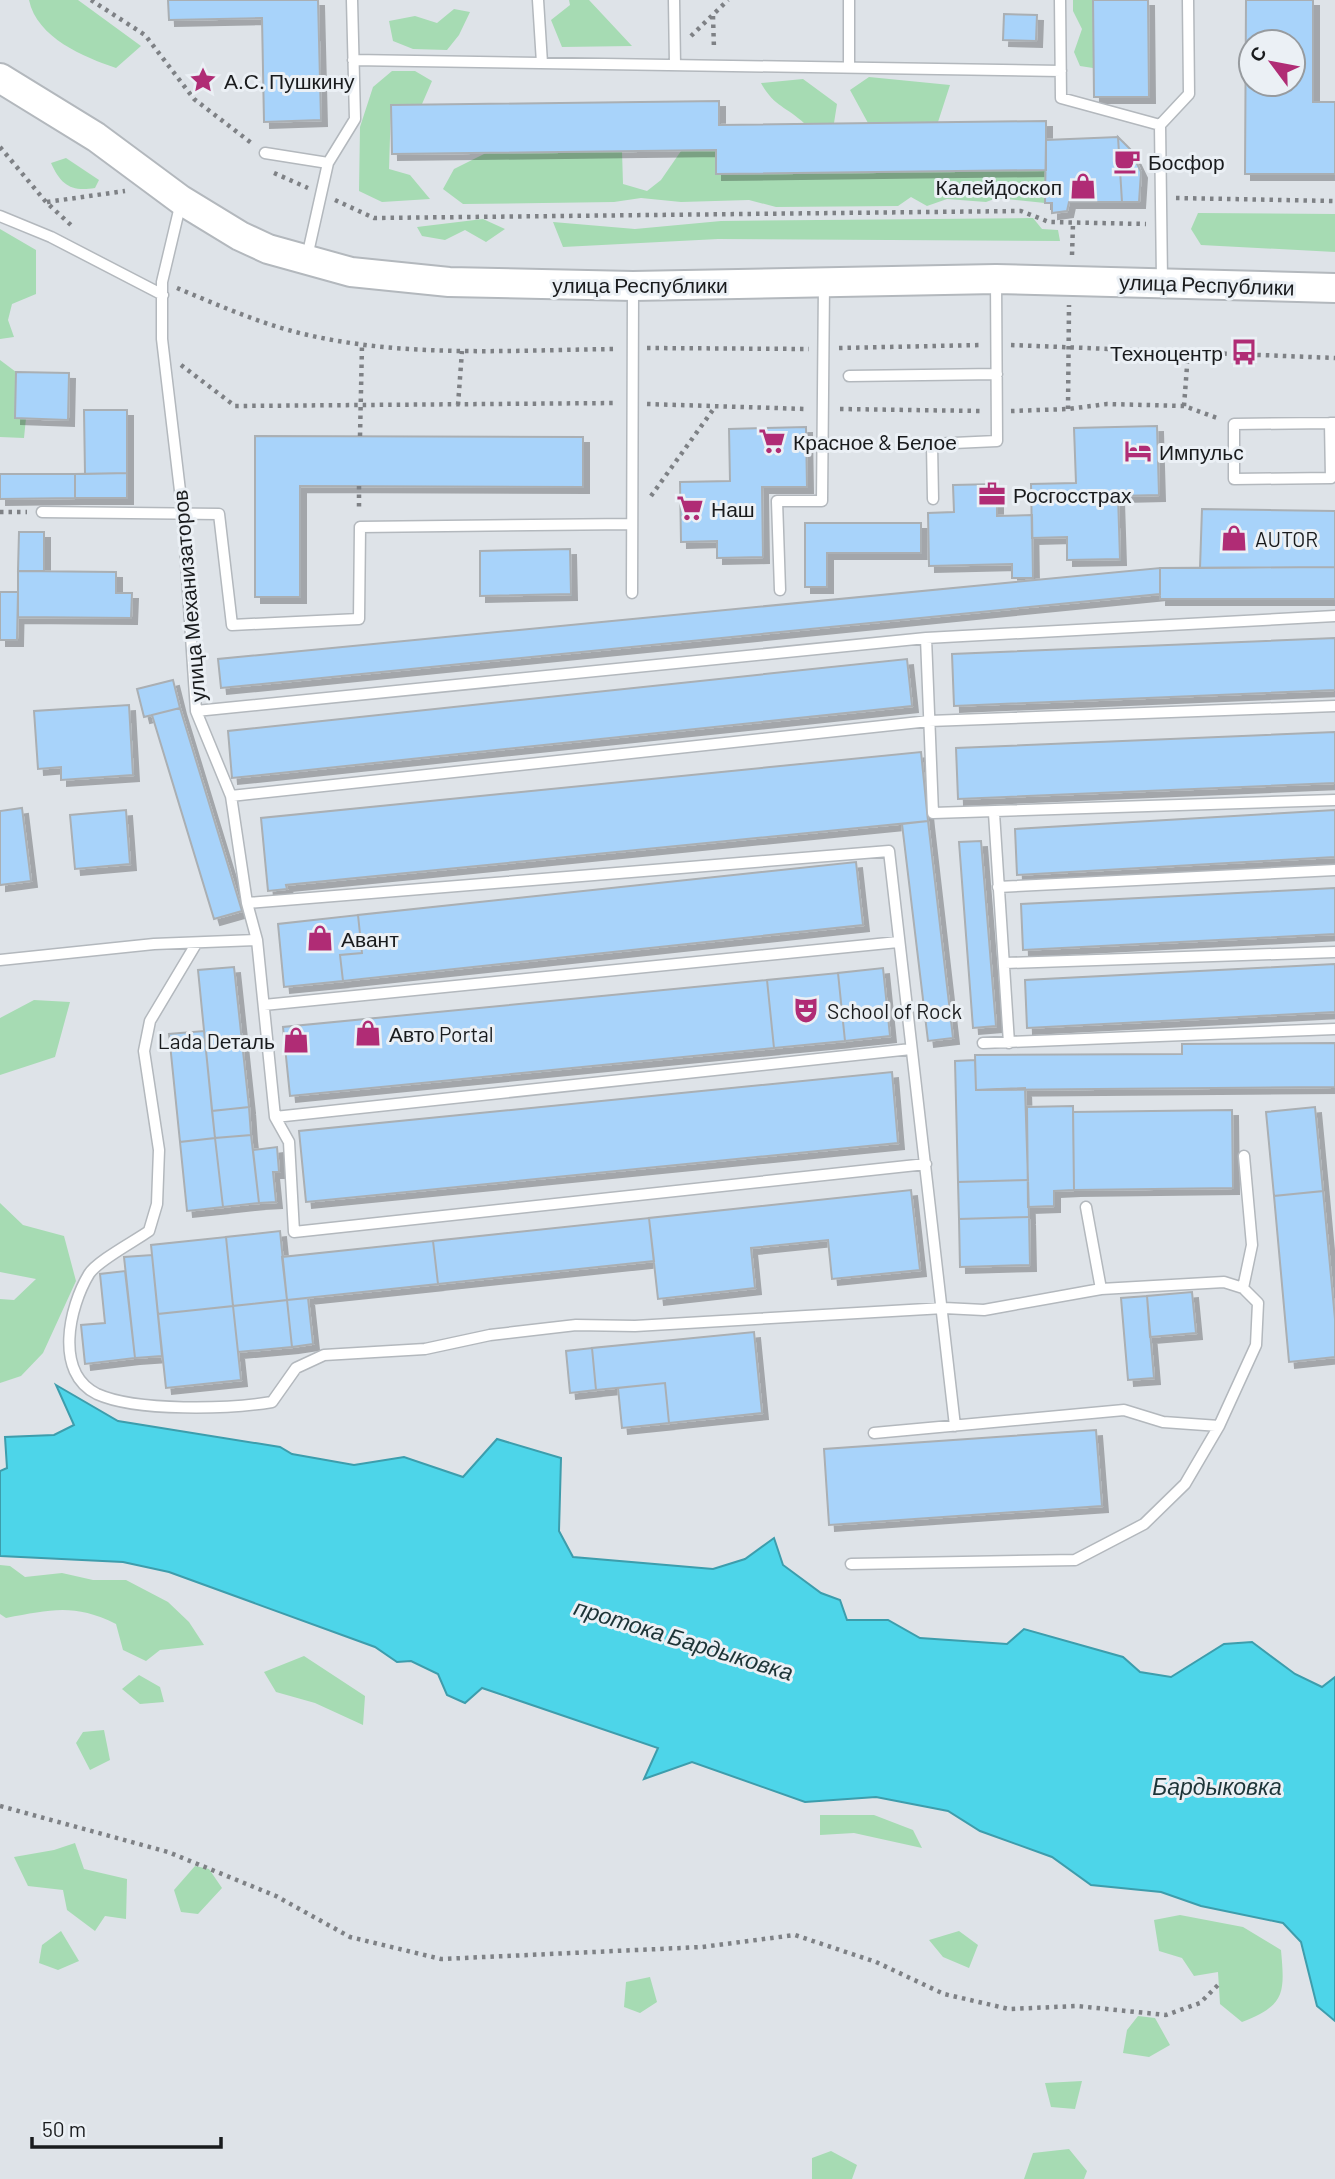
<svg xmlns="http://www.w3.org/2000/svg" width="1335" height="2179" viewBox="0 0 1335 2179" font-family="Barlow,sans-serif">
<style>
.green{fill:#a6dbb3}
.water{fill:#4dd5e9;stroke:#3d9dac;stroke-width:2}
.building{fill:#a8d3fa;stroke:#aaafb3;stroke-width:2;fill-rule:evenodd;filter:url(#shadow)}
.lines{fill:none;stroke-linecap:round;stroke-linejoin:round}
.service-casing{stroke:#b3b8bd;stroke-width:13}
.secondary-casing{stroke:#b3b8bd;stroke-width:32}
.path{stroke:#7e8185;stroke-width:4.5;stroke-dasharray:3.5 5;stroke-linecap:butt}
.service{stroke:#fff;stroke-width:10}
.secondary{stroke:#fff;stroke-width:28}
.labels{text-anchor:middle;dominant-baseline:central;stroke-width:6;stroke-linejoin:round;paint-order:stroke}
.poi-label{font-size:21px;fill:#191b1d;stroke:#ebf0f5;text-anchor:start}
.street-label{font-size:21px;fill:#191b1d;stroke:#ebf0f5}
.water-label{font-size:23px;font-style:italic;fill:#1d3437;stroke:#ebf0f5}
</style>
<defs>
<filter id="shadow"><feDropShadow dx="6" dy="6" stdDeviation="0" flood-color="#0004"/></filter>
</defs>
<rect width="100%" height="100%" fill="#dee3e8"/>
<!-- green -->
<path class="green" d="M29,0H78L141,46L116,68C84,57 37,38 29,0Z
M569,0H589L632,46L562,47L551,20L570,5Z
M1073,0H1093V68L1080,66L1074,52L1082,29L1073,11Z
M454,9L470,12L459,35L447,50L413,49L393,41L389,21L415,16L437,23Z
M392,71H415L432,81L422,104L391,105L389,169L410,175L430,199L382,202L359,191L360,127L373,87Z
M869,77L950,85L938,122L868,123L850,90Z
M803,79L837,104L834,123L805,124C786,106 774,107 761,83Z
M716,150L717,174L1046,170L1045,203L997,198L986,202L947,199L927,206L911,197L898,206L776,207L749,200L681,202L641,198L614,202L463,204L443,189L454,169L486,153L622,151L623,184L647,191L661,180L681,151Z
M66,158L99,180L95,188C71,192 61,185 51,163Z
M1198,213L1335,214V252L1201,245L1191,229Z
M1033,218L1042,229L1058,230L1060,241L718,239L563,247L553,222L635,229L721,221Z
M483,219L505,229L486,242L465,230L445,240L422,236L417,227Z
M0,229L36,250V294L12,304L8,320L14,337L0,339Z
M0,360L16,372L15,418H26L24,438L0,437Z
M34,1000L70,1002L55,1057L0,1075V1018Z
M0,1203L23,1225L64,1236L76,1281L43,1353L21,1376L0,1383V1299L14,1300L36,1279L0,1272Z
M0,1565L10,1566L25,1577L62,1573L93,1580H126L168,1602L189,1622L204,1645L160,1650L146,1661L123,1650L116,1624C73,1603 51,1610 6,1618L0,1614Z
M304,1656L365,1696L363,1725L315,1703L276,1692L264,1672Z
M139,1675L160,1687L164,1702L140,1704L122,1689Z
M104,1730L110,1760L90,1770L76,1743L83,1732Z
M820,1815H874L913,1830L922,1848L854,1833L820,1835Z
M75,1843L84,1869L127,1879L126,1919L105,1916L95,1931L67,1910L63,1890L28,1886L14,1857L54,1850Z
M195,1866L209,1869L222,1888L198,1914L181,1912L174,1890Z
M1180,1915L1243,1927L1281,1950C1285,1994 1285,2005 1242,2022L1220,2004L1218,1972L1194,1976L1182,1958L1159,1951L1154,1920Z
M61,1931L79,1961L58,1970L39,1963L42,1945Z
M959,1931L978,1945L969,1968L943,1957L929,1940Z
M650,1977L657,2002L640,2013L624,2007L626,1982Z
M1138,2016L1155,2018L1170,2045L1149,2057L1123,2053L1127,2030Z
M1082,2081L1075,2109L1051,2107L1045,2083Z
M1069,2149L1087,2171L1084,2179H1024L1033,2153Z
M831,2151L857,2165L852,2179H812V2158Z"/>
<!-- water -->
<path class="water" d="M56,1385L118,1421L280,1447L292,1454L354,1465L404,1457L463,1477L497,1439L561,1458L559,1531L573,1557L713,1569L745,1559L774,1538L783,1565L821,1593L840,1600L847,1620H888L920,1638L1007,1644L1024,1629L1123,1657L1140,1672L1171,1677L1224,1644L1252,1642L1295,1674L1322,1687L1335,1677V2021L1317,2006L1301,1942L1283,1923L1201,1906L1161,1892L1091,1885L1052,1857L980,1831L948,1811L876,1797L805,1802L692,1762L644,1779L658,1748L482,1688L465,1703L447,1695L438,1674L411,1661L397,1662L375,1647L169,1572L123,1562L0,1556V1471L7,1468L5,1437L54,1435L74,1425Z"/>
<!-- building -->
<path class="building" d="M168,0H318L321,120L264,122L262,18L169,20Z
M1093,0H1148L1149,97H1094Z
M1246,0H1313V102H1335V174H1245ZM1251,42H1293V84H1251Z
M1004,14L1037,15L1036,41L1003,40Z
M719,101V125L1046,121V170L716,174V150L392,154L391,105Z
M1118,137L1122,202H1069L1067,211L1052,213V203H1045L1046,140Z
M1118,137L1130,149L1141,172L1139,202H1122Z
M16,372L69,373L68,420L15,418Z
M84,410H127V473L85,474Z
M1157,426L1159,495L1118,496L1120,559L1067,560V537L1032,538L1031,484L1076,483L1074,428Z
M806,427L807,487H762L763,557L717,558V541L681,542L680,482L730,481L729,429Z
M255,436L583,437V487L300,486V597H255Z
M127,473V498H75V474Z
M0,474H75V498L0,499Z
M997,484V516L1032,515L1033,578H1012V564L929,566L928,513L954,512L953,485Z
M1202,509L1335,511V567L1200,568Z
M805,523H921V553H827V587H805Z
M19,532H44V571H18Z
M570,549L571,594L480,596V551Z
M1335,567V599H1160V568Z
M1160,568V594L221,688L218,659Z
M18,571L116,572V593H132L131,618L18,617Z
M0,592H18L17,640H0Z
M1335,638V690L954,706L952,654Z
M907,659L912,706L232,778L228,731Z
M173,680L180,708L144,717L137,689Z
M129,705L133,775L61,780V767L38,769L34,711Z
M180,708L242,911L214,919L152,715Z
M1335,732V783L958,799L956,748Z
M921,752L928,821L286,885L287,889L268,891L261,818Z
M22,808L31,881L0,885V811Z
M126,810L130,864L75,869L70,815Z
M1335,810V857L1017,875L1015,829Z
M928,821L953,1038L928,1041L902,824Z
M981,841L996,1026L973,1028L959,842Z
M856,862L863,925L343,981L340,955L362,953L358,915Z
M1335,888V934L1023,950L1021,904Z
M358,915L362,953L340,955L343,981L284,987L278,924Z
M1335,964V1012L1027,1028L1025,980Z
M234,967L249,1107L212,1111L198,970Z
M883,968L890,1036L845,1041L838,973Z
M838,973L845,1041L774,1048L767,980Z
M767,980L774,1048L290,1096L283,1027Z
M204,1031L215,1138L180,1142L169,1034Z
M1335,1043V1087L976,1090L975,1055L1182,1054V1044Z
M975,1060L976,1090L1025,1088L1028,1180L958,1182L955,1061Z
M892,1072L898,1143L306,1202L299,1131Z
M1073,1106L1074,1190L1054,1191V1206L1028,1207L1027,1107Z
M249,1107L251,1135L215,1138L212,1111Z
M1315,1107L1323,1191L1274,1196L1266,1112Z
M1232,1110L1233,1188L1074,1190L1073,1112Z
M251,1135L259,1203L223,1207L215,1138Z
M215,1138L223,1207L187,1211L180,1142Z
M277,1147L279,1172H273L276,1202L259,1203L253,1150Z
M1028,1180L1029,1217L959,1219L958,1182Z
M911,1190L920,1270L832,1279L828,1240L751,1248L755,1288L658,1299L649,1218Z
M1323,1191L1335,1319V1357L1289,1362L1274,1196Z
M1029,1217L1030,1265L960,1267L959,1219Z
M649,1218L654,1261L438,1284L433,1241Z
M280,1231L287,1300L233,1306L226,1237Z
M226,1237L233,1306L158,1314L151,1245Z
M433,1241L438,1284L287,1300L282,1257Z
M152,1255L162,1356L135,1358L124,1257Z
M125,1271L135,1358L85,1364L81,1325L105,1323L100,1274Z
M1192,1292L1196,1333L1150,1337L1147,1296Z
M1147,1296L1154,1378L1128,1380L1121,1298Z
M308,1298L313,1344L292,1347L287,1300Z
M287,1300L292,1347L238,1352L233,1306Z
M233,1306L241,1380L166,1388L158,1314Z
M754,1332L762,1413L669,1423L665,1383L596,1390L592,1348Z
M592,1348L596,1390L570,1393L566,1351Z
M665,1383L669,1423L622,1428L618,1388Z
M1096,1430L1102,1506L829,1525L824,1449Z"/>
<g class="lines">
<!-- service casing -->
<g class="service-casing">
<path id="service" d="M538,0L542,63
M674,0L675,65
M849,0V68
M1060,0L1061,98L1160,125L1162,280
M353,60L1061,71
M1160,125L1189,94L1188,0
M265,153L328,163
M181,202L162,282V339L183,516L196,711L231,796L247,903L257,940L275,1117L289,1142L294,1232L926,1164
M0,216L51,237L163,295
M307,257L328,163L355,119L352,0
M849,376L997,374
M1330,423L1331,478L1234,479V424L1330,423H1335
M933,499L932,444L997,441L996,280
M42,512L219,514L232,625L359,619L360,527L631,524
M780,590L777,501H822L824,283
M632,593L633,289
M926,638L933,813L1335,800
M196,711L926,638L1335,616
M231,796L929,721L1335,706
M994,813L1009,1043
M998,887L1335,870
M247,903L889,851L955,1426
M196,944L150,1021L144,1051L159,1150L157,1204L149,1231C135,1241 97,1261 89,1274C69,1307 54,1373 97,1394C137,1412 229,1409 272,1402L296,1368L324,1355L425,1349L490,1335L576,1325L635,1326L944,1308L984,1310L1101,1289L1224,1282L1243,1288L1258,1303L1256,1345L1219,1426L1185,1484L1144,1524L1075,1560L851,1564
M0,960L154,944L257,940
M1005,963L1335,952
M264,1005L898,942
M983,1043L1335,1029
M275,1117L911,1049
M1086,1207L1101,1289
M1243,1288L1252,1245L1244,1156
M874,1433L1124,1410L1163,1422L1219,1426"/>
</g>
<!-- secondary casing -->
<g class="secondary-casing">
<path id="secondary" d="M0,78L96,137L181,200L240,236L268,249L351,272L449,282L633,286L996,279L1335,288"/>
</g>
<!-- path -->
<path class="path" d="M91,0L145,35L194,99L254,145
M713,16L714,49
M691,36L728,0
M0,147L46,202L73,227
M274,173L308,188
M1176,198L1335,201
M335,200L374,218L1021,211L1049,222L1146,224
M47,202L125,191
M1072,255L1073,224
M177,288C218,305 263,325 308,335C408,358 514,350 617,349
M1011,345L1335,358
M647,348L809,349
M839,348L981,345
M181,365L235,406L617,403
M647,404L806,409
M458,405L462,351
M1184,406L1188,353
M840,409L981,411
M1068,409L1069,305
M1011,411L1068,409L1107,404L1184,406L1220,419
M360,436L362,345
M359,486V510
M651,496L715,407
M0,512H27
M0,1806L168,1852L276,1896L350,1937L441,1959L702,1947L795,1935L876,1962L944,1994L1009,2009L1077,2006L1166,2015L1200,2003L1221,1982"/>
<!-- service -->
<use href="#service" class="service"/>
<!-- secondary -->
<use href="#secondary" class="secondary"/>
</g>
<!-- icons -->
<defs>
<g id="sight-bare" transform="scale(2.1)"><path d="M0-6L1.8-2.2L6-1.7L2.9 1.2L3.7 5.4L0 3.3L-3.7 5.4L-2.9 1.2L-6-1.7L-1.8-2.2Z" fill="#b02c75" stroke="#ebf0f5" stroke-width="2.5" paint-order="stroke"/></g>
<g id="cafe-bare" transform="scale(2.1)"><path d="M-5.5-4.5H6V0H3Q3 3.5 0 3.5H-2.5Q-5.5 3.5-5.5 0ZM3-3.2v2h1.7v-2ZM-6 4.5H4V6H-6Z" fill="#b02c75" stroke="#ebf0f5" stroke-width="2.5" paint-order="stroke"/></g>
<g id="shop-bare" transform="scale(2.1)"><path d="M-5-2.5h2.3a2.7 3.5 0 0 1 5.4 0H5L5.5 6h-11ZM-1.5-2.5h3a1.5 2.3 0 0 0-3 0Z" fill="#b02c75" stroke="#ebf0f5" stroke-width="2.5" paint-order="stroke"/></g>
<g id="bus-bare" transform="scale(2.1)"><path d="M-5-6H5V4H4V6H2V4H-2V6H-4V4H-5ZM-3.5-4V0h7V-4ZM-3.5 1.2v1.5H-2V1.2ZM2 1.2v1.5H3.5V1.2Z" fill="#b02c75" stroke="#ebf0f5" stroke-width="2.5" paint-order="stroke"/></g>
<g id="supermarket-bare" transform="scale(2.1)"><path d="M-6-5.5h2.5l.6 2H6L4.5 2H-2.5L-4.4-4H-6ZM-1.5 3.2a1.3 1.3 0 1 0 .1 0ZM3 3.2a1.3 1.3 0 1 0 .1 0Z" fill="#b02c75" stroke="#ebf0f5" stroke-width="2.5" paint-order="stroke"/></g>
<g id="hotel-bare" transform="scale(2.1)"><path d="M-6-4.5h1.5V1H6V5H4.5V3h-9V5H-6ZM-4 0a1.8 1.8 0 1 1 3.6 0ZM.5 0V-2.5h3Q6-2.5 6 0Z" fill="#b02c75" stroke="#ebf0f5" stroke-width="2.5" paint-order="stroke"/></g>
<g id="office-bare" transform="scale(2.1)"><path d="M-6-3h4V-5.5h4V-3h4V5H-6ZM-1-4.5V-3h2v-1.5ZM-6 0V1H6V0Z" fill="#b02c75" stroke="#ebf0f5" stroke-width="2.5" paint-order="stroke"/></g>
<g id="theatre-bare" transform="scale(2.1)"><path d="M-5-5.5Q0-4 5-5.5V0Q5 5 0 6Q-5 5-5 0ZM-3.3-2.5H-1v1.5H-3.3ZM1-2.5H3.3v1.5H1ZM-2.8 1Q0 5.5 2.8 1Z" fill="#b02c75" stroke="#ebf0f5" stroke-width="2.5" paint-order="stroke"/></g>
</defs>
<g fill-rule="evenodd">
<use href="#sight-bare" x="203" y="80"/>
<use href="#cafe-bare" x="1127" y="161"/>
<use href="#shop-bare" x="1083" y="186"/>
<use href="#bus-bare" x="1244" y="352"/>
<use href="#supermarket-bare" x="772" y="441"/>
<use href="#hotel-bare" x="1138" y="451"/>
<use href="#office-bare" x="992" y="494"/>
<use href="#supermarket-bare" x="690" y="508"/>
<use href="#shop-bare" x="1234" y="538"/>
<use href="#shop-bare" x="320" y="938"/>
<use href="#theatre-bare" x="806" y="1010"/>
<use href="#shop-bare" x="368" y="1033"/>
<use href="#shop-bare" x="296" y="1040"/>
</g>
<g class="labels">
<!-- poi labels -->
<g class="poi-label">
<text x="224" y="80">А.С. Пушкину</text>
<text x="1148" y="161">Босфор</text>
<text x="1062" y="186" text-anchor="end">Калейдоскоп</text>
<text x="1223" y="352" text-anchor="end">Техноцентр</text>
<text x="793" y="441">Красное &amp; Белое</text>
<text x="1159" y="451">Импульс</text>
<text x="1013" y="494">Росгосстрах</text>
<text x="711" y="508">Наш</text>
<text x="1255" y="538">AUTOR</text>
<text x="341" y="938">Авант</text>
<text x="827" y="1010">School of Rock</text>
<text x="389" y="1033">Авто Portal</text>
<text x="275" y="1040" text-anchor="end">Lada Dеталь</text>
</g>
<!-- street labels -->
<g class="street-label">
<text x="640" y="284">улица Республики</text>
<text transform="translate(1207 284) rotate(2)">улица Республики</text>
<text transform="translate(188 596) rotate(-95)">улица Механизаторов</text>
</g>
<!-- water labels -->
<g class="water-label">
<text transform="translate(684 1639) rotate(17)">протока Бардыковка</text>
<text x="1217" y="1786">Бардыковка</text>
</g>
</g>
<!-- north arrow -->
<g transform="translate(1272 63) rotate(302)"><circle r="33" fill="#ebf0f5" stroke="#979b9f" stroke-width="2"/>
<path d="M0-5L12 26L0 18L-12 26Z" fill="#b02c75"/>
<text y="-10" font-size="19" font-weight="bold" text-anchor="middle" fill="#191b1d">С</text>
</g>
<!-- scale -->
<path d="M32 2137v10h189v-10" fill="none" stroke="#191b1d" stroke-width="3.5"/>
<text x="42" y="2137" font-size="21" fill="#191b1d" stroke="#ebf0f5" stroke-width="5" paint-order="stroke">50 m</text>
</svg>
